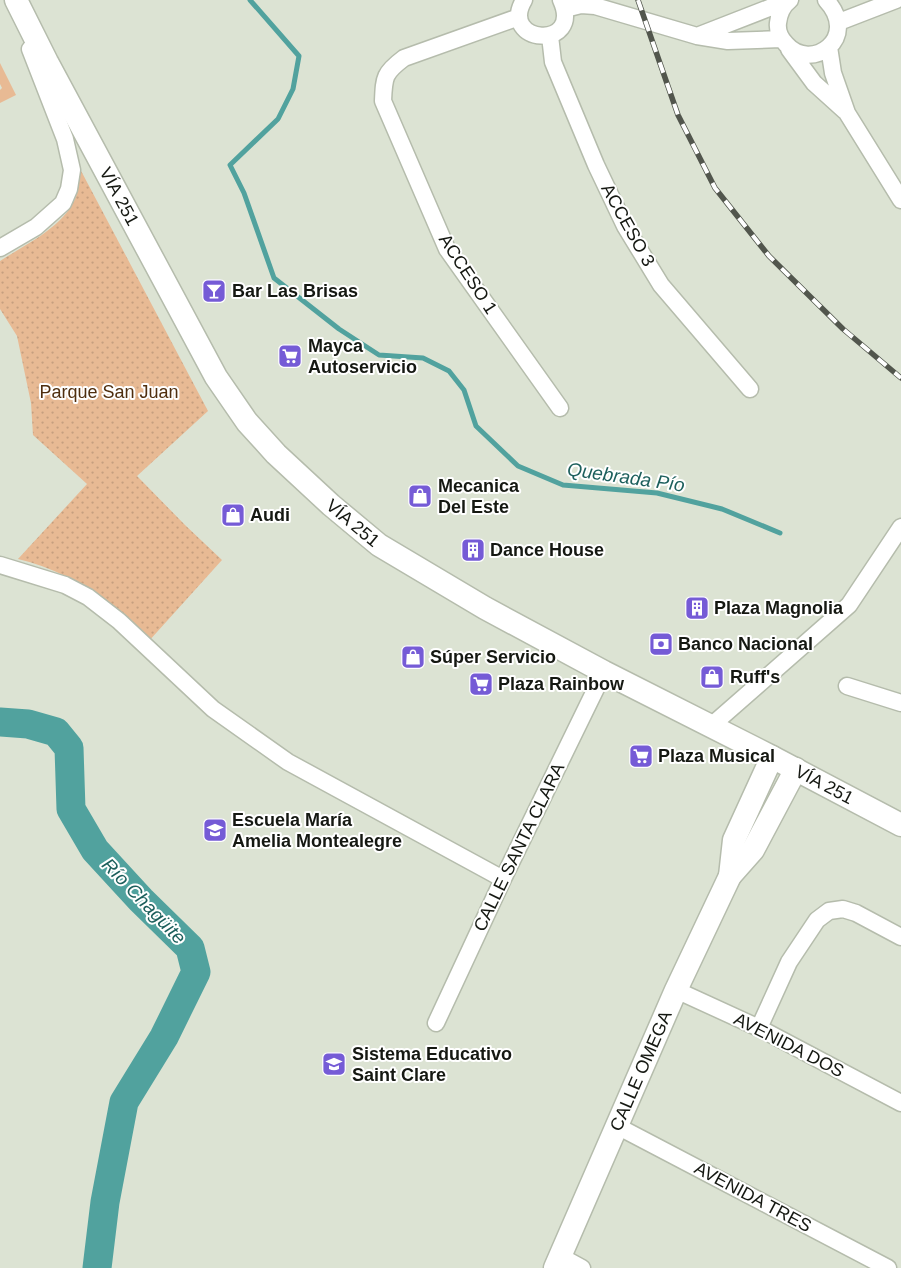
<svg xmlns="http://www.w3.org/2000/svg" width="901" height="1268" viewBox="0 0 901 1268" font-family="Helvetica,sans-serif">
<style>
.grass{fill:url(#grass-dots)}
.garden{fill:#e8ba94}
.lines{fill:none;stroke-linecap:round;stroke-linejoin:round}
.stream{stroke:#51a29e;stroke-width:5}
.river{stroke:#51a29e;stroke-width:29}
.street-casing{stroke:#b5bcac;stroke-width:19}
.secondary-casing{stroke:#b5bcac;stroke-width:25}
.street{stroke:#fff;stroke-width:16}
.secondary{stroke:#fff;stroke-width:22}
.rail-casing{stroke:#52564d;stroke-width:5.5}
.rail{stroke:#fff;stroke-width:4;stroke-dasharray:11;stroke-linecap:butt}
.labels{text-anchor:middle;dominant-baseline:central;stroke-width:4;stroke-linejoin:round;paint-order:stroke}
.street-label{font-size:18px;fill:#151812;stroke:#fff}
.poi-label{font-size:18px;font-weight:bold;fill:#151812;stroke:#fff;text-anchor:start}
.park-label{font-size:18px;fill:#4f2e0e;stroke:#fff}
.water-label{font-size:19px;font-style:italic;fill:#1c5f5c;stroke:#fff}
</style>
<defs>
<pattern id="grass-dots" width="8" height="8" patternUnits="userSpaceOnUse" patternTransform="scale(1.25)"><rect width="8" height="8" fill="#e8ba94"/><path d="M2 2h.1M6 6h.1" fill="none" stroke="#c69f7f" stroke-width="1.8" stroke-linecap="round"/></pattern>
</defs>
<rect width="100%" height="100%" fill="#dce3d3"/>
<!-- grass -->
<path class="grass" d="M79,167L208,411L137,476L185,525L222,560L148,642C135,629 122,615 109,604C82,582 51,567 18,559L87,484L33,435L31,403L17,336L0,309V261C26,244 62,228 75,199C79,190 78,177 79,167Z"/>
<!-- garden -->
<path class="garden" d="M0,63L16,95L0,103V90L2,88L0,84Z"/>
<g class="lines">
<!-- stream -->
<path class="stream" d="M250,0L299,56L293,89L278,119L230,165L244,193L274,278L339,329L379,355L423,358L449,371L464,390L476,426L518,466L563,485L657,493L722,509L780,533"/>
<!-- river -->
<path class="river" d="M0,722L28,724L56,732L69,748L71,809L95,850L141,900L190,948L196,972L164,1037L124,1102L105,1202L97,1268"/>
<!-- street casing -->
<g class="street-casing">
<path id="street" d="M524,0C498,44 584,51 561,0
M790,0C782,6 779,14 778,23C777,31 781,39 786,44C811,73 861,38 826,0
M565,9L581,5L595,6L697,36L728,41L781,39
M519,17L404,58C384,73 384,77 383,101L447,249L560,408
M839,22L896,0
M550,36L553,62L596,165L625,226L661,285L750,389
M697,36L787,1
M829,47L833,73L847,113L901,200
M789,49L814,83L845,111
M0,248L36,227L63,203L69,189L72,170L65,139L30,49
M0,565L65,585L88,597L119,621L213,709L288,762L503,879
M847,686L901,703
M711,726L849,605L901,527
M676,990L759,1028L901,1103
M436,1023L503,879L604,672
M759,1028L789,962L817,920L829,911L843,909L856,913L901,937
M617,1126L888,1268
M560,1256L582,1268"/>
</g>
<!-- secondary casing -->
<g class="secondary-casing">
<g id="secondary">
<path id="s1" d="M16,0L47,62L216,377L247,422L276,454L331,505L379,545L485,608L604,672L772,757L901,825"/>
<path d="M730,876L734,840L772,757"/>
<path id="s2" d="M555,1268L676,990L730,876L753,850L796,769"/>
</g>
</g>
<!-- street -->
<use href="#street" class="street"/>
<!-- secondary -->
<use href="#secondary" class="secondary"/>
<!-- rail casing -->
<g class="rail-casing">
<path id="rail" d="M638,0L678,115L715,188L769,256L843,329L901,378"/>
</g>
<!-- rail -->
<use href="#rail" class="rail"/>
</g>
<!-- icons -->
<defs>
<g id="bar-square" transform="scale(1.25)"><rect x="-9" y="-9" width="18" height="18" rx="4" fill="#755bd6" stroke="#fff"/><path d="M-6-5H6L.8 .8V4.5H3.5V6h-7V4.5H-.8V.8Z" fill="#fff"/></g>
<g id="supermarket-square" transform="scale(1.25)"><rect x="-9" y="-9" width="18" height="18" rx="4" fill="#755bd6" stroke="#fff"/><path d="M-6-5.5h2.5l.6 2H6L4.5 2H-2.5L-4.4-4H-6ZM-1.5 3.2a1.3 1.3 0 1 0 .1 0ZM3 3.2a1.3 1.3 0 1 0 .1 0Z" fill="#fff"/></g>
<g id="shop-square" transform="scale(1.25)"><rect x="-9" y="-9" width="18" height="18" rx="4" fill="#755bd6" stroke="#fff"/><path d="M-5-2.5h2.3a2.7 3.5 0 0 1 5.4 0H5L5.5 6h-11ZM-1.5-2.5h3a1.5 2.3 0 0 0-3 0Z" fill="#fff"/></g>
<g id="building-square" transform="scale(1.25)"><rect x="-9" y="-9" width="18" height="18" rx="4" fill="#755bd6" stroke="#fff"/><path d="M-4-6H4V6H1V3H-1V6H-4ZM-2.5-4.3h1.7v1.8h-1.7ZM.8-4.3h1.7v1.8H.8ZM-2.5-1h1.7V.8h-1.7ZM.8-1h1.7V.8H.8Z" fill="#fff"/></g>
<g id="bank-square" transform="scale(1.25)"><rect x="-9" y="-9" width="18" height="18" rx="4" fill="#755bd6" stroke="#fff"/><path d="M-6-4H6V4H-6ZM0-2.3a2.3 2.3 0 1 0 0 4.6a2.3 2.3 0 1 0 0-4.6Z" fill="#fff"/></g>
<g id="school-square" transform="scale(1.25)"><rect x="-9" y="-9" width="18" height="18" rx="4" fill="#755bd6" stroke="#fff"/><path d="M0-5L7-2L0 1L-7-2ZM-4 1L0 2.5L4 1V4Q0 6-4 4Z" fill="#fff"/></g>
</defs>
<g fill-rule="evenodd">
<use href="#bar-square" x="214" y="291"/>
<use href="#supermarket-square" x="290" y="356"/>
<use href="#shop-square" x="420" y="496"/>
<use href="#shop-square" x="233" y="515"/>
<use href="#building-square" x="473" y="550"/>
<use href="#building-square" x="697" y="608"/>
<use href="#bank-square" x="661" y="644"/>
<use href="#shop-square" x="413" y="657"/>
<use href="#shop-square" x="712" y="677"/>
<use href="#supermarket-square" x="481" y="684"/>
<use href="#supermarket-square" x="641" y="756"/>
<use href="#school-square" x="215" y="830"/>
<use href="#school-square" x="334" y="1064"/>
</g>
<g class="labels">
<!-- street labels -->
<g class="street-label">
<text stroke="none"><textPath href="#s1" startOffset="222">VÍA 251</textPath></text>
<text transform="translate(628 225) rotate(61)">ACCESO 3</text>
<text transform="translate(468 274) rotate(57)">ACCESO 1</text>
<text stroke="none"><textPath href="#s1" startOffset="628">VÍA 251</textPath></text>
<text stroke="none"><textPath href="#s1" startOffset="1168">VÍA 251</textPath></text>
<text transform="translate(519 847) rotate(-64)">CALLE SANTA CLARA</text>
<text transform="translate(789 1045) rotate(27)">AVENIDA DOS</text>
<text stroke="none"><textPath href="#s2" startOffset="215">CALLE OMEGA</textPath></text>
<text transform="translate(753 1197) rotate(28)">AVENIDA TRES</text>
</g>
<!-- poi labels -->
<g class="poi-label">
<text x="232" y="291">Bar Las Brisas</text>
<text x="308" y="346">Mayca<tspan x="308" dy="21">Autoservicio</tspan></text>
<text x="438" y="486">Mecanica<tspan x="438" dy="21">Del Este</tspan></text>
<text x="250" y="515">Audi</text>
<text x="490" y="550">Dance House</text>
<text x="714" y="608">Plaza Magnolia</text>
<text x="678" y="644">Banco Nacional</text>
<text x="430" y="657">Súper Servicio</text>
<text x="730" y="677">Ruff's</text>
<text x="498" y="684">Plaza Rainbow</text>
<text x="658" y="756">Plaza Musical</text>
<text x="232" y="820">Escuela María<tspan x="232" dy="21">Amelia Montealegre</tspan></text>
<text x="352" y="1054">Sistema Educativo<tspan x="352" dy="21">Saint Clare</tspan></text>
</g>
<!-- park labels -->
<g class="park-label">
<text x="109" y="392">Parque San Juan</text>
</g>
<!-- water labels -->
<g class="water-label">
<text transform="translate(626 477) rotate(8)">Quebrada Pío</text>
<text transform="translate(144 901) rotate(46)">Río Chagüite</text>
</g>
</g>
</svg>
